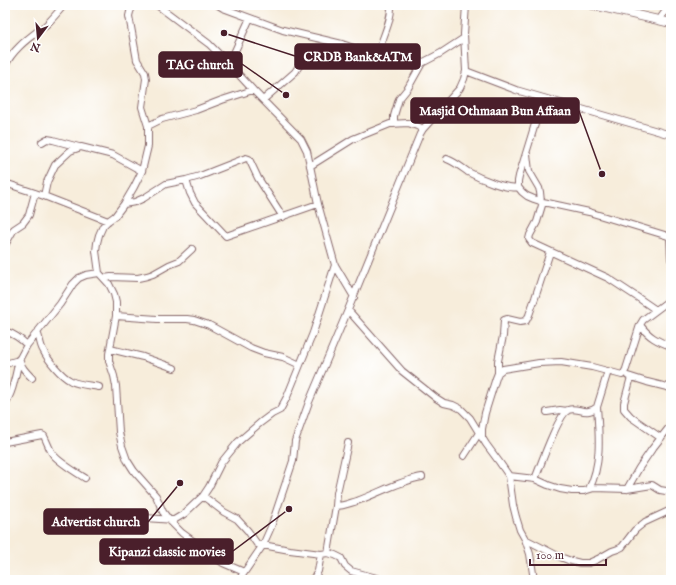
<svg xmlns="http://www.w3.org/2000/svg" width="676" height="585" viewBox="0 0 676 585" font-family="'IM FELL English',serif">
<style>
.lines{fill:none;stroke-linecap:round;stroke-linejoin:round}
.street-casing{stroke:#876769;stroke-width:8}
.secondary-casing{stroke:#876769;stroke-width:10}
.street{stroke:#fff;stroke-width:6}
.secondary{stroke:#fff;stroke-width:8}
.leader{fill:none;stroke:#4a1f2b;stroke-width:1.5}
.callout-dot{fill:#4a1f2b;stroke:#fff;stroke-width:1.5}
.callout{fill:#4a1f2b;stroke:#4a1f2b;stroke-width:1.5}
.callout-label{font-size:13px;text-anchor:middle;font-weight:bold;fill:#fff}
</style>
<rect width="100%" height="100%" fill="#fff"/>
<filter id="ink" filterUnits="userSpaceOnUse"><feTurbulence type="fractalNoise" baseFrequency=".025" numOctaves="2"/><feDisplacementMap in="SourceGraphic" scale="8" xChannelSelector="R" yChannelSelector="G"/><feConvolveMatrix kernelMatrix="1 2 1 2 8 2 1 2 1" color-interpolation-filters="sRGB"/></filter>
<filter id="wash" filterUnits="userSpaceOnUse"><feTurbulence type="fractalNoise" baseFrequency=".012" numOctaves="4" result="noise"/><feDisplacementMap in="SourceGraphic" scale="16" xChannelSelector="R" yChannelSelector="G"/><feGaussianBlur stdDeviation="0.9" result="paint"/><feColorMatrix in="noise" values="0 0 0 0 0 0 0 0 0 0 0 0 0 0 0 0 0 1.4 0 .05"/><feComposite in="paint" operator="in"/></filter>
<g filter="url(#wash)">
<rect width="100%" height="100%" fill="#f7eddb"/>
</g>
<g filter="url(#ink)">
<g class="lines">
<!-- street casing -->
<g class="street-casing">
<path id="street" d="M133,5L130,12L129,16L137,60L145,73L146,79L142,107L148,126V146L142,171L134,187L124,204L115,216L108,221L103,226L99,235L97,243L96,251L99,273L109,284L114,294L116,302V316L109,354V361L114,376L116,386L119,432L122,446L127,460L134,471L156,496L163,512L169,520L182,533L223,563L244,572
M157,5L209,44L229,64L253,90L301,139L307,151L318,204L335,265L354,297
M218,5L223,8L283,30L342,44L375,55L378,53C382,38 392,21 391,5
M659,20L670,5
M229,64L250,18
M5,66C14,47 32,36 47,24C53,18 59,11 64,5
M466,71L516,90L671,135
M543,98L519,176L518,181V187L522,192L527,196L534,199L543,202L589,212L668,236L670,238L671,259
M263,100L295,72L299,66L309,56L320,51L342,44
M394,124V116L399,99L408,88L422,63L441,53L464,38
M148,126L162,119L196,110L222,100L253,90
M42,142L47,139L53,140L79,147
M527,154L529,171L539,188L540,192L541,202
M447,159C455,162 461,167 468,172C479,178 507,190 518,187
M310,166L353,139L390,124L408,123L417,126L423,129
M186,180L190,193L195,203L226,236L318,204
M5,183L44,196L108,221
M44,196L47,182L55,165L70,151L81,147L113,155L142,171
M543,202L537,222L530,235L529,239L532,243L608,278L640,299L656,310
M124,204L135,202L144,198L166,184L186,180L200,176L246,158L249,159L258,178L283,217
M5,245L14,229L23,223L29,215L35,193
M104,278L111,277L138,278L147,276L153,274L169,265L179,261L192,249
M348,310L402,371L436,398L444,403L453,405L461,409L470,418L486,444L500,463L509,476L513,505L516,517L520,530L525,539L530,554L534,580
M116,316L157,319H187L194,320L209,325L251,348L264,353L283,357L300,365
M640,325C649,337 657,341 671,346
M5,331C14,334 20,338 27,345
M37,332C40,338 40,345 43,350C48,360 61,376 71,381C79,385 90,385 99,387
M110,349L143,357L174,368
M19,359C21,367 26,372 32,378
M5,364L19,360L27,345L60,304L73,284L79,278L86,275L99,273
M498,373V361L503,336L504,320L507,319L520,322L526,321L529,315L535,298L550,252
M628,376L647,382L671,388
M631,377L624,403V409L631,417L661,438
M5,403C13,394 16,372 19,360
M547,412L560,410L567,411
M482,438V429L485,413L496,378L498,373L503,369L539,363L561,362L592,367L622,375L624,373L626,369L640,325L643,320L671,299
M5,442L42,435L44,436C47,442 49,448 52,453C57,461 77,473 85,478
M464,456L479,433
M509,476L535,479L548,485L560,489L572,491H584L594,488L627,489L652,485L660,490L666,491H671
M535,479C540,467 558,415 568,410C578,406 585,417 597,407L608,371
M589,489C602,464 599,434 597,407
M627,489L639,468L652,449L671,425
M203,496L224,512L237,519L248,531L257,544L290,550L321,554L328,553L335,555L341,558L345,566L351,571L384,580
M336,506C343,506 350,503 357,501C379,493 399,481 422,477
M145,518L174,520L184,514L203,496L209,487L221,463L238,442L260,423L272,414L280,410L287,397L313,333L335,265
M525,539L558,556L568,560L580,563H589L598,559L612,551L618,549L622,547L635,530L645,522L671,510
M328,553L336,506L337,493L348,443
M239,580L263,545L271,527L293,461L295,441L309,402L348,310L420,134L423,129L460,88L464,79L466,71L464,34L466,5
M313,580L318,571L321,554"/>
</g>
<!-- secondary casing -->
<g class="secondary-casing">
<path id="secondary" d="M593,5L671,23"/>
</g>
<!-- street -->
<use href="#street" class="street"/>
<!-- secondary -->
<use href="#secondary" class="secondary"/>
</g>
</g>
<!-- callouts -->
<path class="leader" d="M224 33L295 56M286 95L242 64M602 174L579 111M180 483L148 522M289 509L233 551"/>
<g class="callout-dot">
<circle cx="224" cy="33" r="4"/>
<circle cx="286" cy="95" r="4"/>
<circle cx="602" cy="174" r="4"/>
<circle cx="180" cy="483" r="4"/>
<circle cx="289" cy="509" r="4"/>
</g>
<g class="callout">
<rect x="295" y="44" width="125" height="25" rx="4"/>
<rect x="159" y="52" width="83" height="25" rx="4"/>
<rect x="411" y="98" width="168" height="25" rx="4"/>
<rect x="44" y="509" width="104" height="25" rx="4"/>
<rect x="100" y="539" width="133" height="25" rx="4"/>
</g>
<g class="callout-label">
<text x="358" y="61">CRDB Bank&amp;ATM</text>
<text x="200" y="69">TAG church</text>
<text x="495" y="115">Masjid Othmaan Bun Affaan</text>
<text x="96" y="526">Advertist church</text>
<text x="167" y="556">Kipanzi classic movies</text>
</g>
<!-- margin -->
<rect width="676" height="585" fill="none" stroke="#fff" stroke-width="20"/>
<!-- north arrow -->
<g transform="translate(38 38) rotate(196)" stroke="#ffffff" stroke-width="3" paint-order="stroke">
<path d="M0-3L7 15L0 10L-7 15Z" fill="#4a1f2b"/>
<text y="-6" font-size="11" font-weight="bold" text-anchor="middle" fill="#4a1f2b">N</text>
</g>
<!-- scale -->
<path d="M530 559v6h76v-6" fill="none" stroke="#4a1f2b" stroke-width="2"/>
<text x="536" y="559" font-size="12" fill="#4a1f2b" stroke="#ffffff" stroke-width="3" paint-order="stroke">100 m</text>
</svg>
